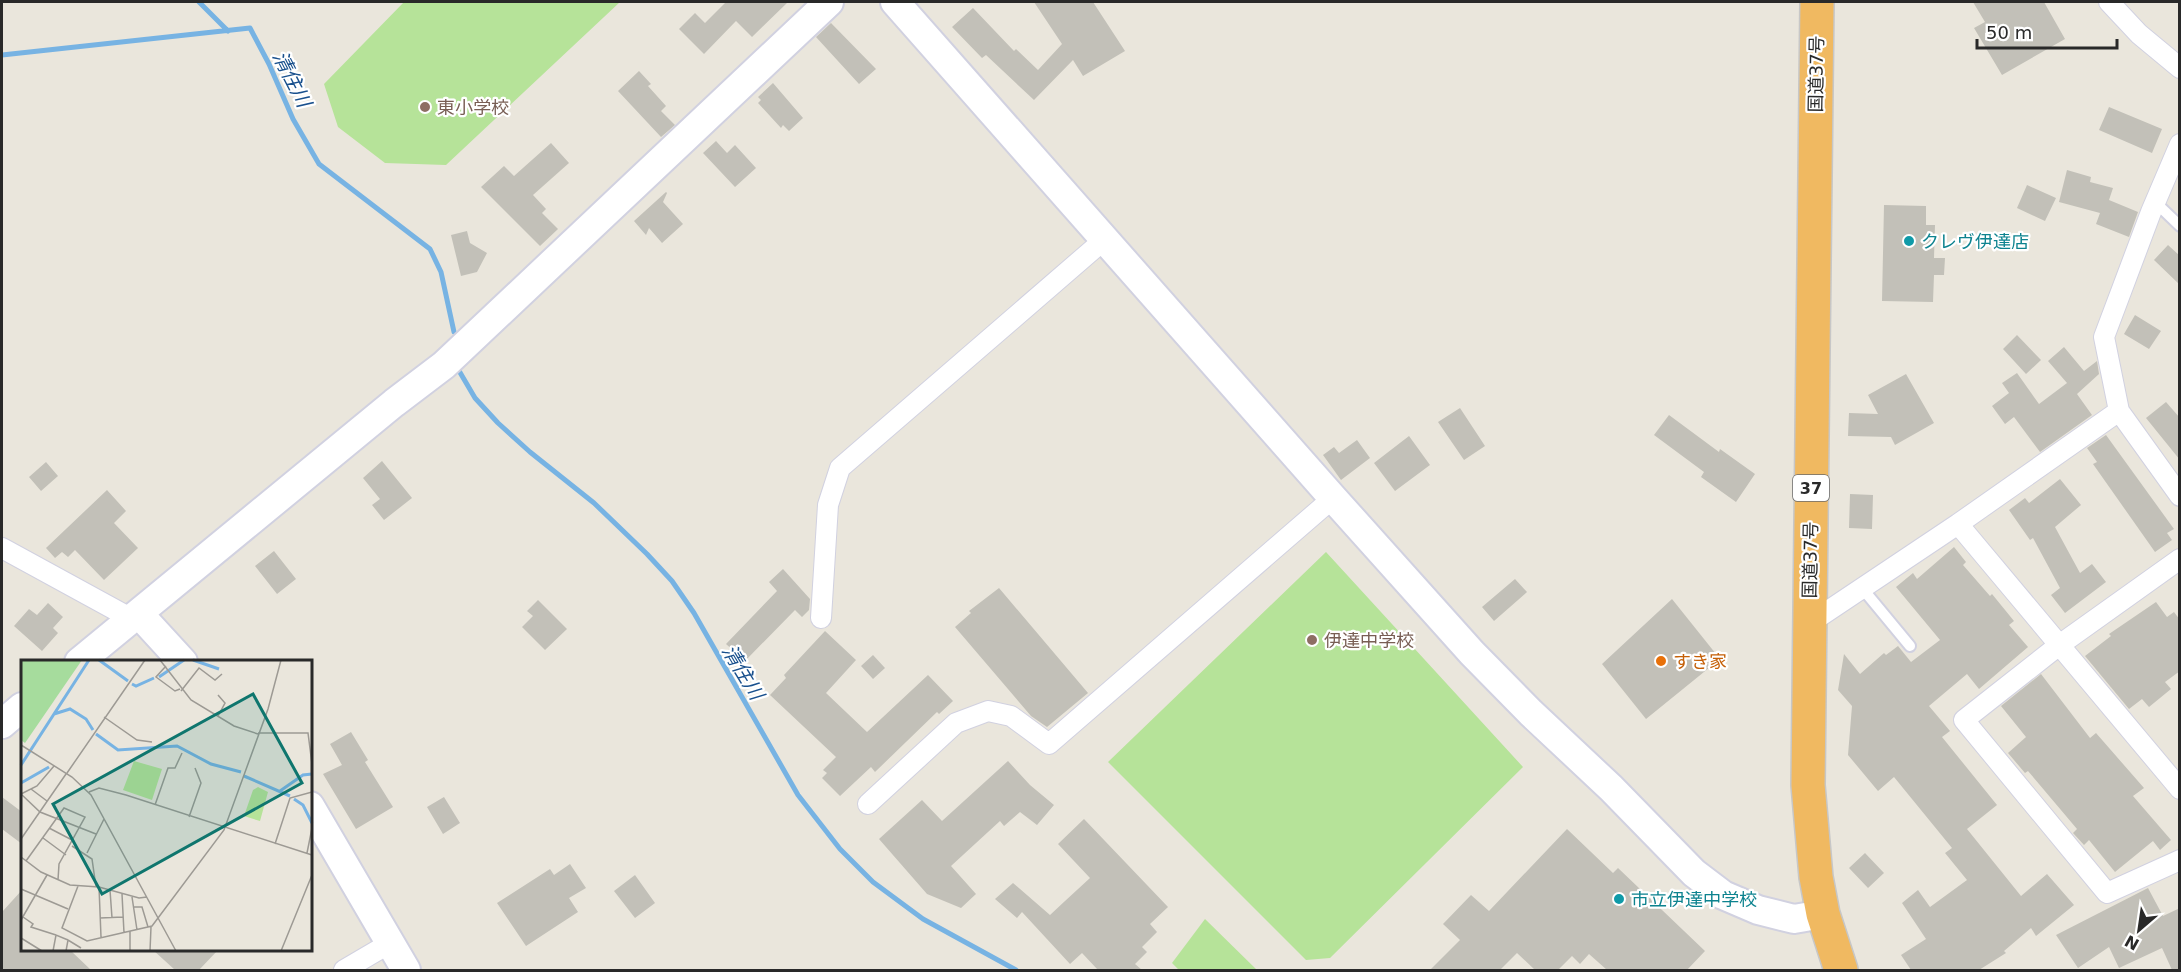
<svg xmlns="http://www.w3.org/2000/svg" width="2181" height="972" viewBox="0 0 2181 972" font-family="'DejaVu Sans','Noto Sans JP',sans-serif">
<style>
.pitch{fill:#b6e399}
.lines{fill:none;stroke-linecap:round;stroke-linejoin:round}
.stream{stroke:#77b3e3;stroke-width:5}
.building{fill:#c2c0b8}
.lane-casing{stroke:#d1d1e0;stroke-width:14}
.street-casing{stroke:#d1d1e0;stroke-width:22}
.secondary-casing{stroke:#d1d1e0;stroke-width:32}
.highway-casing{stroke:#c7c7c7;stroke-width:36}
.lane{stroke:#fff;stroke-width:10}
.street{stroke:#fff;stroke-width:20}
.secondary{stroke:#fff;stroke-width:28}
.highway{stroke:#f0b961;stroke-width:33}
.education-dot{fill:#8d6e63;stroke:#fff;stroke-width:2}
.culture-dot{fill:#0f9aa8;stroke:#fff;stroke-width:2}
.food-dot{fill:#e8710a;stroke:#fff;stroke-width:2}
.labels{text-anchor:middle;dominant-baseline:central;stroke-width:4.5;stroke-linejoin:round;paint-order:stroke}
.shield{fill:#fff;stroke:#696969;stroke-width:1.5}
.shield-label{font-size:16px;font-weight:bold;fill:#292929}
.street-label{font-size:18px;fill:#292929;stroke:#fff}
.education-label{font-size:18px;fill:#785e54;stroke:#fff;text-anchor:start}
.culture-label{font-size:18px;fill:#0d838f;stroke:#fff;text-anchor:start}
.food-label{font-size:18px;fill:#c56008;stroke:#fff;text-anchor:start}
.water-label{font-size:20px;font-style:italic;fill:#19508d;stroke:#fff}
.inset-river{fill:none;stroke:#77b3e3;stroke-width:3}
.inset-road{fill:none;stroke:#9d9a94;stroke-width:1.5}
.view{fill:#0f766e;fill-opacity:0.15;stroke:#0f766e;stroke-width:3}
.inset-edge{fill:none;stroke:#292929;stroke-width:3}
</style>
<rect width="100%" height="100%" fill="#eae6dc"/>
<!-- pitch -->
<path class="pitch" d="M404,2H620L446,165L385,163L338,127L324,84Z
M1326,552L1523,767L1330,958L1306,960L1108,762Z
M1205,919L1257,970H1179L1172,963Z"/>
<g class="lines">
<!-- stream -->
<path class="stream" d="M199,2L228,31
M2,55L250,28L269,64L293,119L319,164L430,249L441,272L454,332
M458,369L475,398L498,423L530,452L594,503L647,554L672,581L694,613L798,795L840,849L873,882L923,919L1016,970"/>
</g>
<!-- building -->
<path class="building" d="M726,2H788L752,37L736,21L704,54L679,29L695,13L705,23Z
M1034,2H1093L1125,51L1083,76L1073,60L1034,100L986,55L982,58L952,27L973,8L1014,51L1016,49L1038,70L1062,44Z
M1973,2H2044L2065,39L2002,75L1974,28L1985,22Z
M831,23L876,69L859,84L816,37Z
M639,71L651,84L648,86L666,106L661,111L675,125L661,137L618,91Z
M773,83L803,118L789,131L783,125L781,128L758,103L761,100L758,97Z
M2109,107L2162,129L2152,153L2099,130Z
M716,141L727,153L735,145L756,168L735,187L703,153Z
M551,143L569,163L533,195L546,209L542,213L558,229L540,246L481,187L504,166L514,176Z
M2067,170L2091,177L2090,182L2113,188L2109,200L2138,212L2129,237L2096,224L2100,213L2059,202Z
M2027,185L2056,198L2045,221L2017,208Z
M666,192L667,193L663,202L683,224L662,243L649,228L646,235L634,221Z
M1884,205L1926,206V225H1935L1934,258H1945L1944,275H1934L1933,302L1882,301Z
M467,231L470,243L487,253L477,272L461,276L451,235Z
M2168,245L2180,256V285L2154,260Z
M2135,315L2161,331L2149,349L2124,334Z
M2017,335L2041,360L2026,374L2003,349Z
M2064,347L2084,371L2097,361L2099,374L2077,394L2092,415L2040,452L2014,417L2005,424L1992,406L2009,393L2002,383L2017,373L2039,404L2067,383L2048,361Z
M1906,374L1934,423L1895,445L1891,437L1848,436L1849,413L1878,414L1868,395Z
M2166,402L2180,418V460L2146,418Z
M1460,408L1485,446L1464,460L1438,422Z
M1669,415L1719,452L1720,449L1755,474L1736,502L1701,477L1704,472L1654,435Z
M2106,435L2174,529L2167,533L2172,540L2155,552L2093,464L2097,462L2087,448Z
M1409,436L1430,465L1395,491L1374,463Z
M1357,440L1370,458L1341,480L1323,455L1334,447L1339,453Z
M382,461L412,498L384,520L372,505L380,499L363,478Z
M46,462L58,476L41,491L29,477Z
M2060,479L2081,505L2055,527L2080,573L2092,564L2106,582L2065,613L2051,595L2060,588L2033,538L2030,540L2009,510L2025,498L2029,503Z
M107,490L126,511L114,523L138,548L104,580L75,550L68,557L62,552L55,558L46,548Z
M1850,494L1873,495L1872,529L1849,528Z
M1954,547L1966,562L1963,565L1990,596L1992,594L2014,621L2009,625L2028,647L1979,689L1967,674L1929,706L1950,731L1942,737L1997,805L1967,829L2021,896L2047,874L2074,905L2036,936L2031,928L2004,951L2006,953L1979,970H1911L1901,955L1926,939L1902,903L1918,890L1930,907L1967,880L1945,853L1952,848L1894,777L1878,791L1848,755L1852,706L1838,690L1844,654L1860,674L1884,653L1886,655L1898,646L1911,662L1940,640L1896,587L1913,573L1917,579Z
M274,551L296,579L277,594L255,566Z
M783,569L810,599L809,610L802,617L795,610L745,661L726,644L777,591L769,582Z
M1515,579L1527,592L1494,621L1482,607Z
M999,588L1088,693L1047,727L1031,716L955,627L971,613L969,611Z
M1672,599L1720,659L1646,719L1602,664Z
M538,600L567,629L545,650L522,627L533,616L527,611Z
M2156,602L2167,617L2174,612L2180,620V671L2165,682L2171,689L2149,707L2142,699L2129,709L2085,656L2111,636L2109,634Z
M48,603L63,617L53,628L58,633L42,651L14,626L29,609L37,615Z
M825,631L856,660L826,693L867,732L928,675L953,701L939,714L937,712L875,772L871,767L840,796L822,778L827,773L823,770L836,757L770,695L786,678L784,675Z
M873,655L885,668L873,679L861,666Z
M2041,674L2090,738L2096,733L2144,788L2133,796L2171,840L2160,850L2153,841L2115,872L2089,840L2084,845L2073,833L2077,829L2028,771L2025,773L2008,753L2026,737L2001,706Z
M351,732L368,760L365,762L393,807L356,829L323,774L342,765L330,744Z
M1008,761L1030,785L1054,805L1037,825L1020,812L1004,826L1000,821L951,866L976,894L961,908L927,894L879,839L922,800L942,821Z
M2,797L22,812V844L2,829Z
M444,797L460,823L443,834L427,807Z
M1084,819L1168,907L1150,924L1157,932L1142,947L1147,952L1135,964L1142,970H1098L1082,953L1070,964L1022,912L1017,918L995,899L1013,883L1050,915L1065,901L1090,878L1058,844Z
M1567,829L1613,873L1618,868L1705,951L1687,970H1607L1589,954L1580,964L1572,956L1558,970H1535L1517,953L1500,970H1430L1460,940L1443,924L1471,895L1489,911Z
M1865,853L1884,873L1868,888L1849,868Z
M570,864L586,888L569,898L578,912L526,946L497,903L550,869L554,875Z
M635,875L655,903L635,918L614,891Z
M2148,888L2163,916L2180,908V970H2172L2162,948L2119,968L2109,947L2078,968L2056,935Z
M22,890V950H70L91,970H2V912Z
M153,950H218L199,970H175Z"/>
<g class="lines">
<!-- lane casing -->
<g class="lane-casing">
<path id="lane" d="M2155,202L2180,226
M1862,588L1910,646"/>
</g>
<!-- street casing -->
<g class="street-casing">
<path id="street" d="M2109,2L2139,34L2180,68
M2180,144L2151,212L2104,337L2119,411L2180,496
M1958,524L2180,789
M2,548L132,619
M2180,559L2058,646L1964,720L2107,893L2180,860
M821,618L828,505L840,468L1105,239
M1810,623L1958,524L2119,411
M868,804L956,723L988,711L1011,716L1049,744L1333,498
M344,970L390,943"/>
</g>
<!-- secondary casing -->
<g class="secondary-casing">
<path id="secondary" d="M895,2L1333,498L1472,653L1531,713L1611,788L1694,873L1723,895L1758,910L1794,919L1823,914
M139,614L183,662
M79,662L394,403L444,365L829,2
M2,724L22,707
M310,806L406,970"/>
</g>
<!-- highway casing -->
<g class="highway-casing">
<path id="highway" d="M1817,2L1808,785L1816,877L1823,914L1841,970"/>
</g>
<!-- lane -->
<use href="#lane" class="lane"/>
<!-- street -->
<use href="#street" class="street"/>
<!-- secondary -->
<use href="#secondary" class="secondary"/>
<!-- highway -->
<use href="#highway" class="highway"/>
</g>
<!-- markers -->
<g class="education-dot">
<circle cx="425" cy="107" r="6"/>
<circle cx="1312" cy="640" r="6"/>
</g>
<g class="culture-dot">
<circle cx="1909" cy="241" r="6"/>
<circle cx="1619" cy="899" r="6"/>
</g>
<circle class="food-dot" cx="1661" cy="661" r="6"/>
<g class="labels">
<!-- shield labels -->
<rect class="shield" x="1793" y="475" width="36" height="26" rx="4.5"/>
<g class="shield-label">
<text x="1811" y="488">37</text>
</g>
<!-- street labels -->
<g class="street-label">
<text transform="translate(1816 74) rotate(-89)">国道37号</text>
<text transform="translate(1810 560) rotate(-89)">国道37号</text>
</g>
<!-- education labels -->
<g class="education-label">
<text x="437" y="107">東小学校</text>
<text x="1324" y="640">伊達中学校</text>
</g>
<!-- culture labels -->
<g class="culture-label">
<text x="1921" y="241">クレヴ伊達店</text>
<text x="1631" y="899">市立伊達中学校</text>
</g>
<!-- food labels -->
<g class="food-label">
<text x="1673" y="661">すき家</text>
</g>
<!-- water labels -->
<g class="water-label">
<text transform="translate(292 79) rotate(63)">清住川</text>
<text transform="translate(743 672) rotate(59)">清住川</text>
</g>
</g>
<!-- overview -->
<g transform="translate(21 660)">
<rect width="291" height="291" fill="#eae6dc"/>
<path d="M0,0H61L4,83L0,80Z" fill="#a6dc9d"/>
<path d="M113,101L141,109L131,140L102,130ZM237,127L247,132L239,161L223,156L232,130Z" fill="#b6e399"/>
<path class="inset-river" d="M78,0L107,21M172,0L198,9M138,17L163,0M111,24L115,26L133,18M33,54L49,49L65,59L72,70M75,74L97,90L156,86L190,104L220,112M0,105L68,0M223,116L269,136M0,123L28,107M259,131L282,115L291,114M273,139L282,145L291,163"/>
<path class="inset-road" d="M139,0L170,40L213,66L237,74M145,6L135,17L154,31L159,29M160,31L178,8L194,20L201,14M197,56L204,43L197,35M83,57L116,80L131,82M237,73H287L291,104M0,85L51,117L70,135L155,291M46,113L124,0M10,129L26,141M68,132L78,128L105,135L291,195M0,134L19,152L75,174M0,134L16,126L33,106M134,145L147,108H154L161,93M168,157L180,123L174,108M28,168L53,181M22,178L45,195M0,179L45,114M254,184L269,138L291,132M51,186L71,199L75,227M66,193L83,159M286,193L291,168M0,197L20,212L49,225L78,227L118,238L126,237M5,201L43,148L64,157L38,204L37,220M57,226L41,268L66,281L131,266L203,170L247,49L260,0M78,227L80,277M0,229L47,249M89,230L91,258M101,234L103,273M111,237L116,270M112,247H121L127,267M2,257L12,264L10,267L35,275M79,258L102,257M0,260L26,215M109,271V291M0,278L21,291M32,291L35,275L47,280M45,291L47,280L60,288M129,291L130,267M260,291L291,215"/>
<path class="view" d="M232,34L281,123L81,234L32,144Z"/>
<rect width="291" height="291" class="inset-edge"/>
</g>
<!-- border -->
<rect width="2181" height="972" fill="none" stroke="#292929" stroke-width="6"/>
<!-- north arrow -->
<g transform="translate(2139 930) rotate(209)" stroke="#ffffff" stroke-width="4.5" paint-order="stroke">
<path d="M0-4.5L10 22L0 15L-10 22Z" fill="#292929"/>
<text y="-9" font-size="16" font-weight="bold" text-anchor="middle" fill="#292929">N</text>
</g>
<!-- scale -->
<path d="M1977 39v9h140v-9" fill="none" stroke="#292929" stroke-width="3"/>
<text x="1986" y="39" font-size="18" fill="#292929" stroke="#ffffff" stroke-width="4.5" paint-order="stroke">50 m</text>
</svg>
